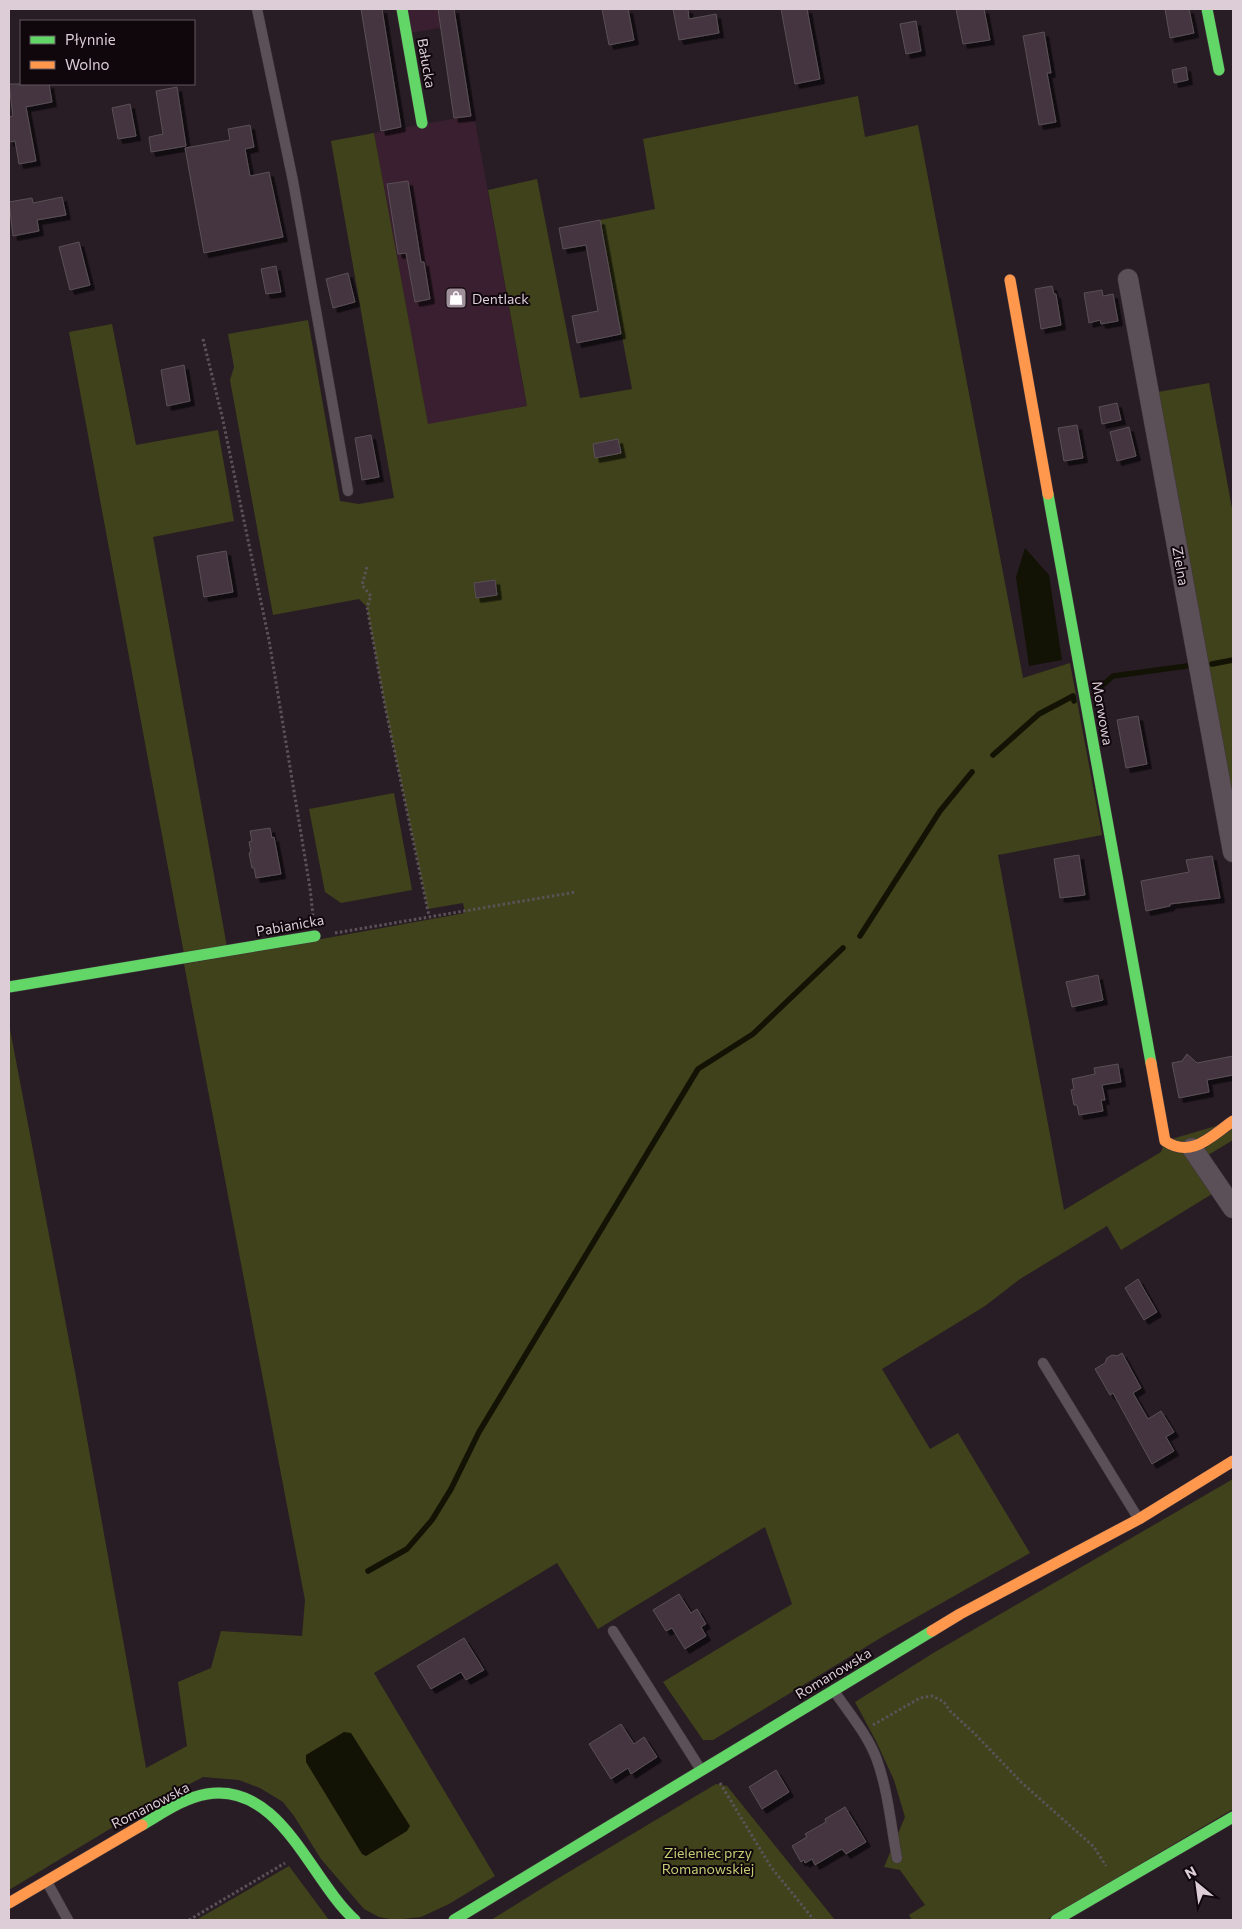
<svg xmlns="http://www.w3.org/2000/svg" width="1242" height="1929" viewBox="0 0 1242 1929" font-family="Commissioner,sans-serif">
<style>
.built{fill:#391f2f}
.green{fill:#3f421a;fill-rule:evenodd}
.water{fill:#121305}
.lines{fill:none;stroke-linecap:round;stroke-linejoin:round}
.stream{stroke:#121305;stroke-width:5.5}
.building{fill:#44353f;stroke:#5a5056;filter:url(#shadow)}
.lane-casing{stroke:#42373e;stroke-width:11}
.street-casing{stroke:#42373e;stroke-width:21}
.fast-casing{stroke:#42373e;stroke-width:12}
.slow-casing{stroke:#42373e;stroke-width:12}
.path{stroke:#5b5257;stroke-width:3;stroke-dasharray:2.5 2.5;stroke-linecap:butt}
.lane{stroke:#5b5057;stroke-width:10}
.street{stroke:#5b5057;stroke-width:20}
.fast{stroke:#63d668;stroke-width:11}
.slow{stroke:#ff974d;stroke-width:11}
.labels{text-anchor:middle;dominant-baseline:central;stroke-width:4;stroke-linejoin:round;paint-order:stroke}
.street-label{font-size:14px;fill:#ddcdd6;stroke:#10070c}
.poi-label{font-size:14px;fill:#ddcdd6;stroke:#10070c;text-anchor:start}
.park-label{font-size:14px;fill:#c4ce74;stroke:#10070c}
</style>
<defs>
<filter id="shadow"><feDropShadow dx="4.5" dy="4.5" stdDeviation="0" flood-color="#0009"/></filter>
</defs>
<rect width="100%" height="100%" fill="#291d25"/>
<!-- built -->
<path class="built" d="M406,9H453L456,25L410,33Z
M474,115L527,407L428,425L374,133Z"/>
<!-- green -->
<path class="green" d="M858,96L865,137L918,125L1023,678L1070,663L1102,835L998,855L1064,1210L1161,1152L1165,1141L1233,1121V1140L1200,1160L1220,1189L1121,1250L1107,1226L1020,1279L985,1306L882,1369L930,1449L958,1433L1030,1553L887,1634L713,1740H703L663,1682L792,1604L765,1527L598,1629L557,1563L374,1673L495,1876L449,1904L421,1917L395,1920L379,1917L364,1909L321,1859L294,1816L283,1802L260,1788L239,1780L203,1777L146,1807L9,1890V1024L75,1372L146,1768L187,1746L178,1682L211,1668L221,1631L302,1636L305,1600L184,964L465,913L463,903L428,909L385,706L367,607L359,599L273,615L230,380L234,367L228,334L308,320L340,501L359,504L394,498L331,141L374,133L428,424L527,406L488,190L537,179L580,398L632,389L600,220L655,209L643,139ZM495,580L497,595L476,598L474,583Z
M112,324L136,445L218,430L234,521L153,537L227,947L184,954L69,332Z
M1209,383L1233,514V803L1158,392Z
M394,793L412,890L341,903L325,892L309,809Z
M1233,1479V1809L1046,1920H912L909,1915L925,1905L900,1870L884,1867L905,1817L894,1780L876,1741L855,1702L935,1652Z
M716,1784L727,1786L835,1920H491L552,1882Z
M289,1866L329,1920H196Z"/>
<!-- water -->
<path class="water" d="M1025,548L1049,575L1062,660L1029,666L1016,577Z
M344,1732L351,1733L410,1826L407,1831L366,1856L362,1854L306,1762V1755Z"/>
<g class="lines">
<!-- stream -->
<path class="stream" d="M1212,664L1233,660
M1096,691L1113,676L1187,666
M993,755L1039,714L1073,696L1074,701
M860,936L940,811L972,772
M368,1571L407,1549L432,1520L451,1489L479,1432L698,1069L753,1034L843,948"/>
</g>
<!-- building -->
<path class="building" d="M361,9H382L401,127L381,131Z
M438,9H454L471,116L454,118Z
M602,9H628L634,40L609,45Z
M673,9H688L689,19L716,14L719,33L679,40Z
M781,9H807L820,79L795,84Z
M956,9H984L990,40L963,44Z
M1165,9H1189L1194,33L1170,38Z
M916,21L921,51L906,54L900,24Z
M1044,32L1051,73H1047L1056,122L1039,125L1023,36Z
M1186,67L1188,80L1174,83L1172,70Z
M9,84H49L52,102L26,107L36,161L19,164L15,141L9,142V117L13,116Z
M177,87L186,146L151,152L149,137L163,134L156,91Z
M130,104L136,136L118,139L112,108Z
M250,125L254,147L245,149L250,176L269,172L283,237L204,253L185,148L230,140L228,129Z
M408,181L421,262H424L430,299L415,302L406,253L398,254L387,184Z
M62,197L66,215L37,220L39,231L13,236L9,202L32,198L33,203Z
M600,220L621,334L577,343L572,316L598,311L586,245L563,249L559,228Z
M79,242L90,285L70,290L59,247Z
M276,266L281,292L266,294L261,269Z
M348,273L355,302L333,308L326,279Z
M1052,286L1054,294H1056L1061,325L1041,329L1035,289Z
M1102,290L1103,296L1113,294L1118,321L1101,324L1100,320L1089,323L1084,293Z
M184,365L190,401L167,406L161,370Z
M1117,403L1121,420L1102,424L1099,407Z
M1077,425L1083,458L1064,461L1058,428Z
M1129,427L1136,456L1117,461L1110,432Z
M371,435L379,477L362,480L355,438Z
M618,439L621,453L595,458L593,444Z
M226,551L233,592L204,597L197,556Z
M495,580L497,595L476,598L474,583Z
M1138,716L1147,764L1126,768L1117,720Z
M270,828L272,838L274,837L281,874L256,878L254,868H252L249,853L251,852L249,842L252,841L250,831Z
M1079,855L1085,895L1060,898L1054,859Z
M1212,856L1220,898L1170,904V906L1146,911L1141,881L1189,872L1186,860Z
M1098,975L1103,1000L1072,1007L1066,982Z
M1187,1054L1197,1063L1233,1056V1075L1207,1080L1209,1092L1179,1098L1172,1063L1182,1061Z
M1118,1064L1121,1082L1102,1085L1105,1100H1101L1103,1111L1079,1115L1077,1105H1074L1071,1090L1074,1089L1072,1079L1095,1074L1094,1068Z
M1138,1279L1157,1312L1144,1320L1125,1288Z
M1122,1353L1141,1388L1133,1393L1148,1419L1161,1411L1174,1432L1166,1437L1174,1451L1152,1464L1113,1393L1110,1395L1095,1369L1105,1363L1107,1358L1112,1355L1117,1356Z
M679,1594L691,1613L697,1609L706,1624L701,1627L706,1636L685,1649L672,1628L666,1631L653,1610Z
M464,1638L484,1670L466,1680L461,1672L431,1689L417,1666Z
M621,1724L634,1744L644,1737L657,1757L631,1774L628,1768L611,1779L589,1744Z
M776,1770L789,1792L762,1809L749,1787Z
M845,1807L866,1842L846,1854L842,1849L815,1865L812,1859L805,1863L804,1860L801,1862L792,1846L807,1837L805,1834L826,1822L825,1819Z"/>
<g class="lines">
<!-- lane casing -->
<g class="lane-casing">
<path id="lane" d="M257,9L293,181L348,491
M1043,1363L1138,1518
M613,1631L701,1770
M834,1691C849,1713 868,1735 877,1760C888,1791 891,1826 897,1858
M47,1882L68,1920"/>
</g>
<!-- street casing -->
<g class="street-casing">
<path id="street" d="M1128,279L1233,852
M1192,1148L1233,1208"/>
</g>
<!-- fast casing -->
<g class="fast-casing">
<path id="fast" d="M402,9L422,123
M1207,9L1219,70
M1048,494L1151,1063
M9,987L315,936
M142,1825C161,1814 183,1798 207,1794C281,1782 310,1880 355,1920
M454,1920L932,1631
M1056,1920L1233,1817"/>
</g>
<!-- slow casing -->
<g class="slow-casing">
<path id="slow" d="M1010,280L1048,494
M1151,1063L1165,1141C1192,1159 1211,1136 1233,1121
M932,1631L960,1614L1139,1519L1233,1461
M9,1903L142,1825"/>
</g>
<!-- path -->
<path class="path" d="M203,339L222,416L269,640L310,888L313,915
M367,567L362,585L371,596L367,607L385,706L429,916
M335,933L576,892
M873,1725L920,1698L932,1696L944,1702L950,1711L975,1734L1021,1782L1094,1847L1106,1866
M720,1783L771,1867L814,1920
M189,1920L285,1863"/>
<!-- lane -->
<use href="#lane" class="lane"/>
<!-- street -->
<use href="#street" class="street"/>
<!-- fast -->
<use href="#fast" class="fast"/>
<!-- slow -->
<use href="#slow" class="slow"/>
</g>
<!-- icons -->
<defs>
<g id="shop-square" transform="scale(1.125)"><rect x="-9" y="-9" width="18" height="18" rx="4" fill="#9e8f98" stroke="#10070c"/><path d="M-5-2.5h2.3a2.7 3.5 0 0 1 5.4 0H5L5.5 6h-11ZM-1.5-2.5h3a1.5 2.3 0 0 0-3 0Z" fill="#fff"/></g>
</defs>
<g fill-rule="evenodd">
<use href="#shop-square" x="456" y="298"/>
</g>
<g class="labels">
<!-- street labels -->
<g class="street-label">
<text transform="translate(427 63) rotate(80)">Bałucka</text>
<text transform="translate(1181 566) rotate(80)">Zielna</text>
<text transform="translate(1103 713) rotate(80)">Morwowa</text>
<text transform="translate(290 925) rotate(-10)">Pabianicka</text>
<text transform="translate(833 1673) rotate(-31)">Romanowska</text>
<text transform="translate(150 1805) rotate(-27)">Romanowska</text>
</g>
<!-- poi labels -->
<g class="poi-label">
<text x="472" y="298">Dentlack</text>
</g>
<!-- park labels -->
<g class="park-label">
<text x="708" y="1852">Zieleniec przy<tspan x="708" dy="16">Romanowskiej</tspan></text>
</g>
</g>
<!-- border -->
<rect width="1242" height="1929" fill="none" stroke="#ddcdd6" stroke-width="20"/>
<!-- legend -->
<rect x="20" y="20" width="175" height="65" fill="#10070c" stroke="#62565d"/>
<rect x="30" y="36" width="25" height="8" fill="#63d668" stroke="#62565d"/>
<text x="65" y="45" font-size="15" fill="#ddcdd6">Płynnie</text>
<rect x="30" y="61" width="25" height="8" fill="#ff974d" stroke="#62565d"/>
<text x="65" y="70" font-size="15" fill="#ddcdd6">Wolno</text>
<!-- north arrow -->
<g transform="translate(1197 1884) rotate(331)" stroke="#10070c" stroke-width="4" paint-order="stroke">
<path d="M0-4L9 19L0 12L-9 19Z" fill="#ddcdd6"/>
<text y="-8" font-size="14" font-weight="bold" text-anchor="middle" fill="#ddcdd6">N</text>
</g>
</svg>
